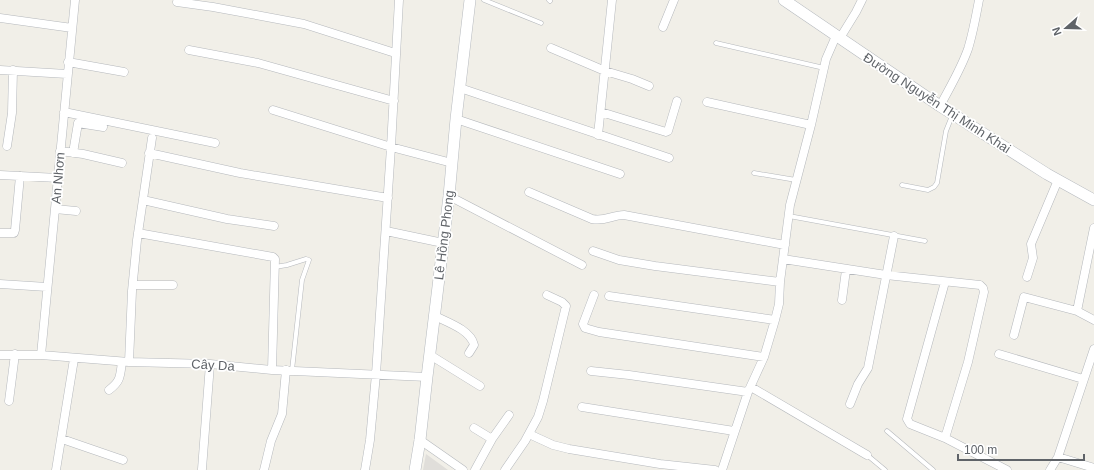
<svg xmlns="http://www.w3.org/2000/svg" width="1094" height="470" viewBox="0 0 1094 470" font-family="Arial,sans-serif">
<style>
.industrial{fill:#e0deda}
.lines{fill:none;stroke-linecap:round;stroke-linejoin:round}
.service-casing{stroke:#b5b8bc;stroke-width:5}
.minor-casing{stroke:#b5b8bc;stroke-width:9}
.secondary-casing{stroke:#b6babf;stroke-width:12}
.service{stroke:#fff;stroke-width:4}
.minor{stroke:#fff;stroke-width:8}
.secondary{stroke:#fff;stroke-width:11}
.labels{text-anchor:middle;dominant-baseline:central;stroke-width:3.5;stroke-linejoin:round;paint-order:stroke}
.street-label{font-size:13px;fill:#5f6368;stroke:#fff}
</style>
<rect width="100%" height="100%" fill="#f1efe8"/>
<!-- industrial -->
<path class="industrial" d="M426,454L448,470H423Z"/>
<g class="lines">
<!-- service casing -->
<g class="service-casing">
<path id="service" d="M484,0L541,23
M549,0L550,1
M716,43L824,68
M754,173L796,180
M902,185L928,190L934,187L937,183L946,131L952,116
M789,216L925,241
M275,267L287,265L306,259L309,260L302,280L292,370
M887,431L933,470
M867,455L885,470"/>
</g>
<!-- minor casing -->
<g class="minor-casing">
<path id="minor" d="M177,2L213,7L304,24L395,53
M0,18L72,28
M663,27L674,0
M840,38L856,12L862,0
M551,48L605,71L632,79L649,86
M189,50L258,63L394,101
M68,62L124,72
M0,70L67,74
M460,88L669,158
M707,102L811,125
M940,106C950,87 961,69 968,49C973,33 976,16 979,0
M273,110L391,147L452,163
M64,112L215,143
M601,112L666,132L668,131L677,101
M456,119L620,174
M598,135L612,0
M7,146L12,113L13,70
M60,151L83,154L122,163
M73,153L78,123L103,127
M149,153L240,173L388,198
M0,175L58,178
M529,192L592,219C605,222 612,215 624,215L785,245
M449,196L582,265
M143,200L227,219L274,226
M55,209L76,211
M1094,228L1077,311L1094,320
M386,231L443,243
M0,233H14L15,230L20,176
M138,233L273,257L275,259L272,370
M593,251L619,260L655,266L780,282
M783,259L886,275L980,285L983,288L984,292L968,362L945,438
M1027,277L1033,258L1031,244L1058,180
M945,282L907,419L910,424L945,438L1007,470
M0,284L47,287
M133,285H173
M594,295L583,324L585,328L599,332L764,357
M609,296L775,320
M842,300L846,270
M435,316C447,322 471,330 474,345L469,353
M1014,335L1024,297L1077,311
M999,354L1083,379
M0,355H41L129,362L210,364L272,370L427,377
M41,355L75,0
M430,355L480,386
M129,362L132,291L137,240L152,138
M591,371L629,375L748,392
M751,387L867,455
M109,390C121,381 120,376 122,362
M9,401L15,354
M850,404L858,384L868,368L894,236
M582,407L734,431
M474,428L492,439
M529,434L553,445L569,449L660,464L715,470
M62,439L123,460
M420,440L463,470
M1058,457L1094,468
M202,469L210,364
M56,470L74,359
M264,470L271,441L282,414L286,370
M365,470L370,440L376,374L391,147L399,0
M475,470L492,439L509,415
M505,470L525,441L538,417L543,401L566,306L562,302L547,295
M722,470L748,392L764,357L775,320L779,304L780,282L790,205L811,125L826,59L836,36
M1050,470L1058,457L1094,349"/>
</g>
<!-- secondary casing -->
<g class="secondary-casing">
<path id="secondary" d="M784,0L940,106L1047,174L1094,200
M415,470L420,440L427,377L449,196L456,119L470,0"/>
</g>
<!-- service -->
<use href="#service" class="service"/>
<!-- minor -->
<use href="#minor" class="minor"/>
<!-- secondary -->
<use href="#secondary" class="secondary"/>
</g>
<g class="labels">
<!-- street labels -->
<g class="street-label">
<text transform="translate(937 103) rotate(33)">Đường Nguyễn Thị Minh Khai</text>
<text transform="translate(58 178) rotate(-85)">An Nhơn</text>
<text transform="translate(444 235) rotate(-83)">Lê Hồng Phong</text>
<text transform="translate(213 365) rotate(3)">Cây Da</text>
</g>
</g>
<!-- north arrow -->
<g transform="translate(1066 28) rotate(250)" stroke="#ffffff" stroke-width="3" paint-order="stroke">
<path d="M0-3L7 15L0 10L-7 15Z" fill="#5f6368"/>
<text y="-6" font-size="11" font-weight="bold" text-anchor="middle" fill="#5f6368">N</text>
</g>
<!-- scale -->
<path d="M958 454v6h126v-6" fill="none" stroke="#5f6368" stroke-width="2"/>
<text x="964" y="454" font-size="12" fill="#5f6368" stroke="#ffffff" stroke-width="3" paint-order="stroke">100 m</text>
</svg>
